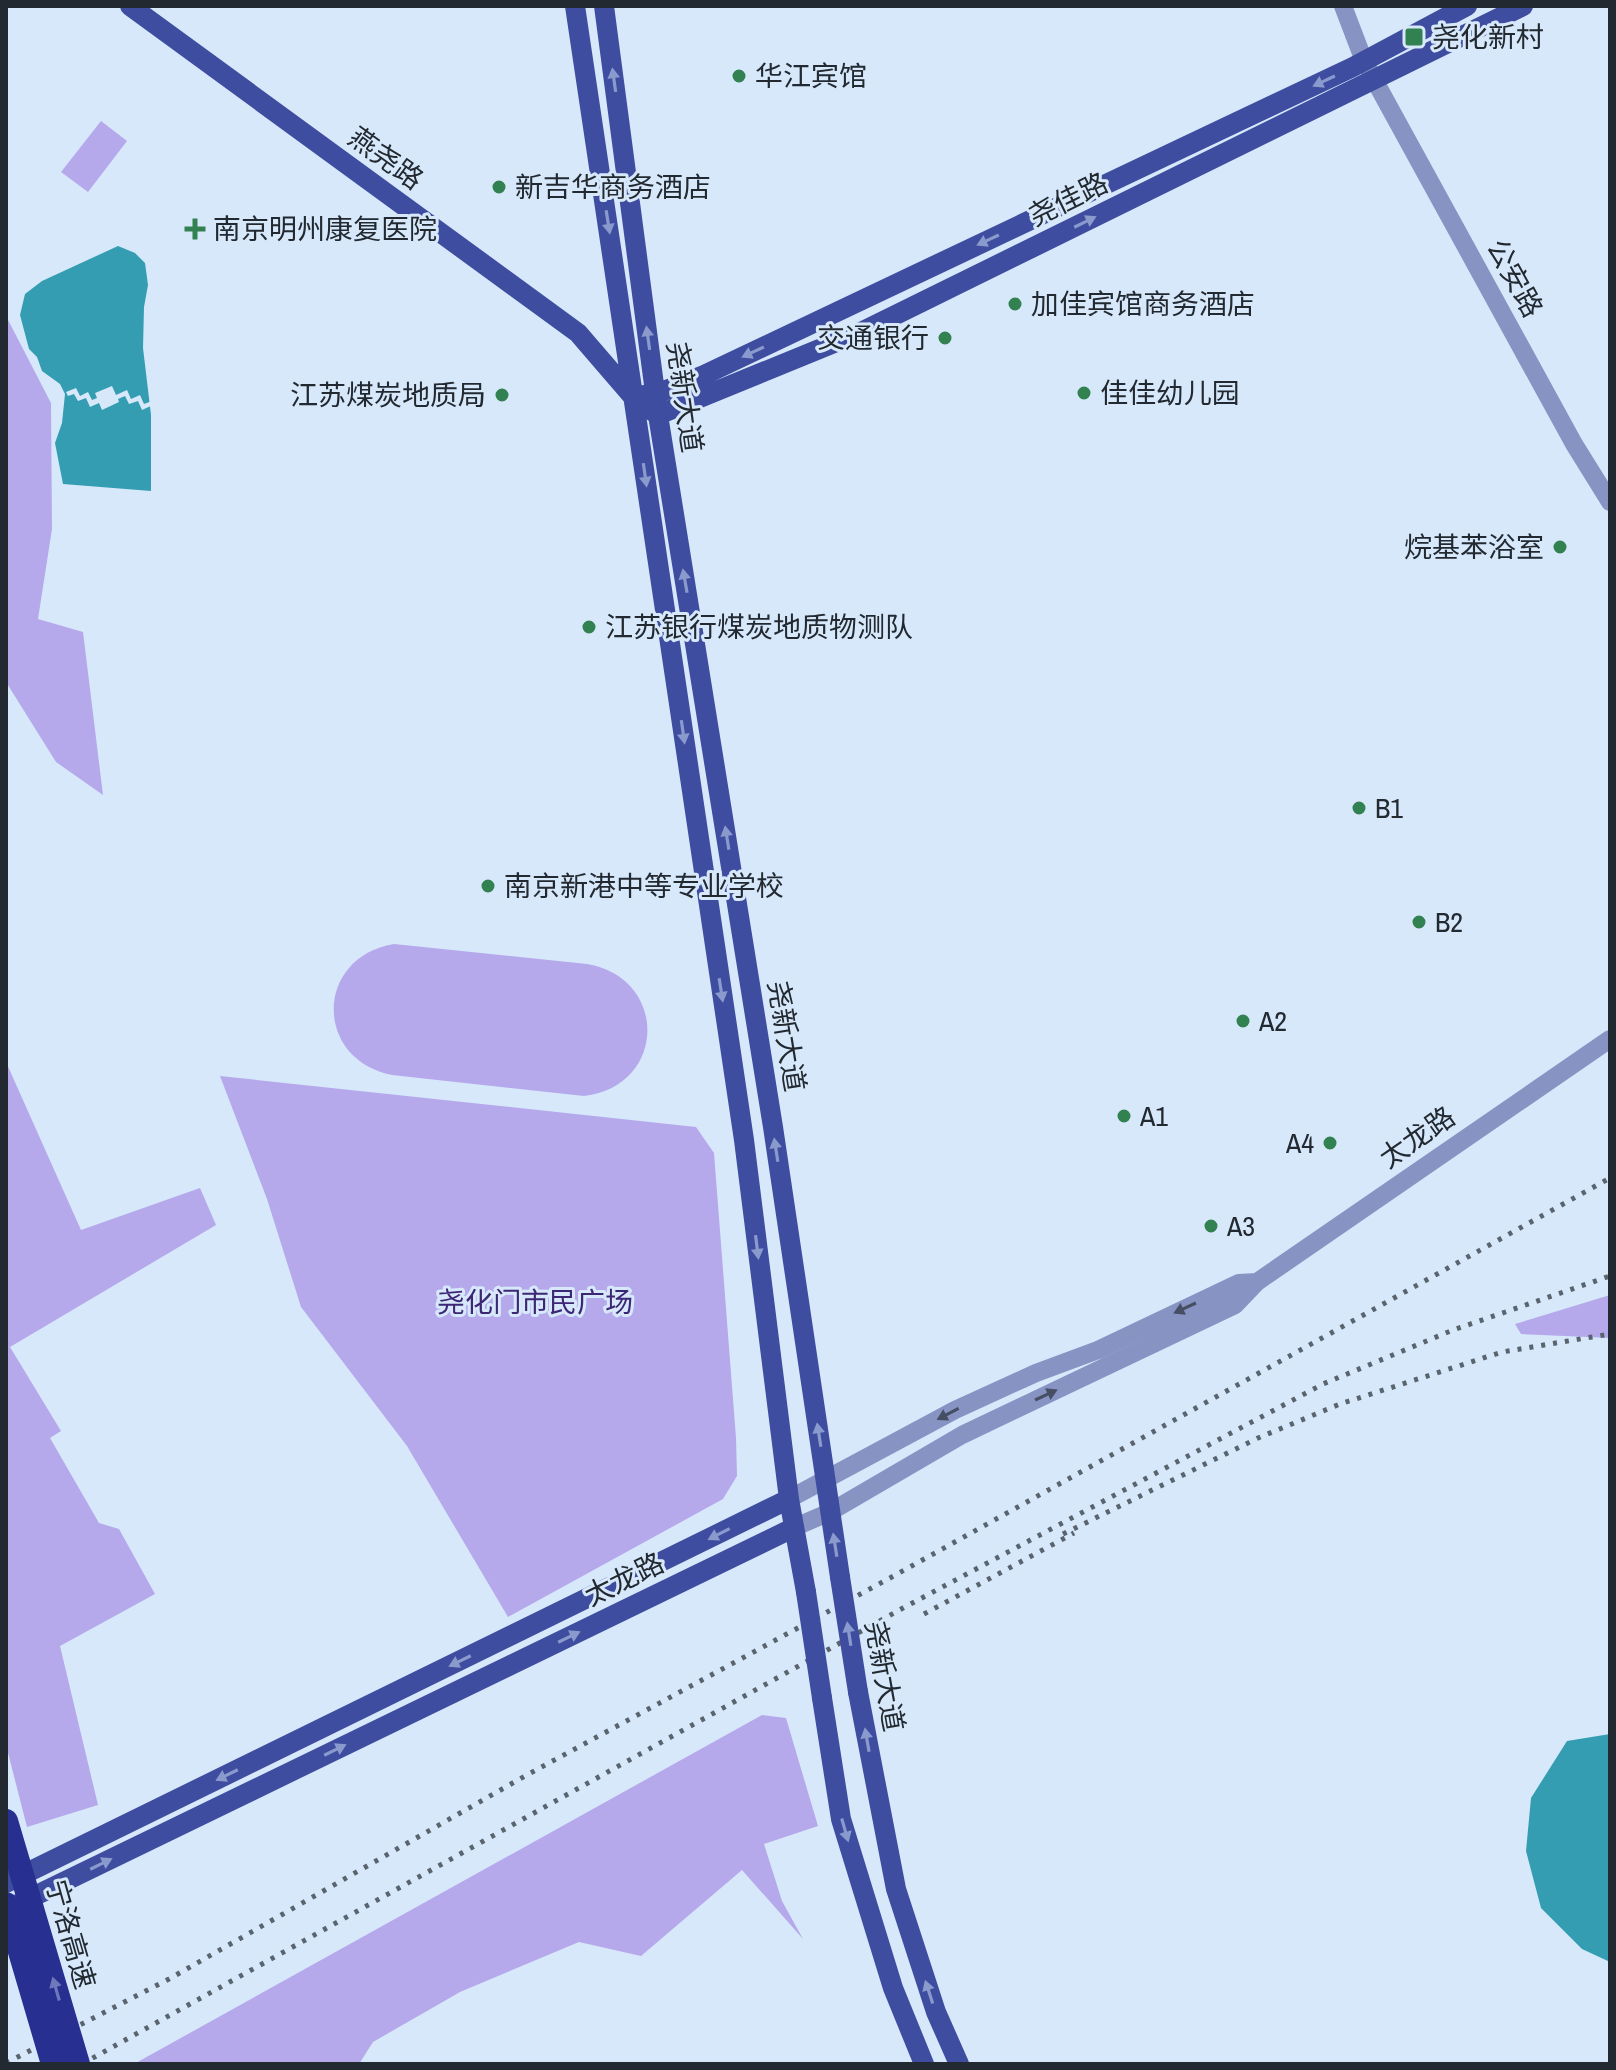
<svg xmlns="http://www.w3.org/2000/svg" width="1616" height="2070" viewBox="0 0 1616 2070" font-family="'Archivo Narrow','Noto Sans SC',sans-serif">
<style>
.green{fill:#b5a9ec}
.water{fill:#349db1}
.pier{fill:#d7e8fb}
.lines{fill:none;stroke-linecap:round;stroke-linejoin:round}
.minor{stroke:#8794c3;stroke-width:18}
.major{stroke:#3e4d9f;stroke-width:20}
.rail{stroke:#5a646f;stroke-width:5;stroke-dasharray:4 8;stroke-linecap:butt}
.major-bridge{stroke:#3e4d9f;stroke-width:20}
.highway-bridge{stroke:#272f91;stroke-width:24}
.oneway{fill:#8a9acd}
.oneway2{fill:#454e63}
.oneway3{fill:#6d79bb}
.poi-dot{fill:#328150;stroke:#d7e8fb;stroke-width:3}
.labels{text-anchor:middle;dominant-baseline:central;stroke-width:6;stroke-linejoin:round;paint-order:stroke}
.poi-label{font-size:28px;fill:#222930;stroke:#d7e8fb;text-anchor:start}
.street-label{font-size:28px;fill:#222930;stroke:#d7e8fb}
.park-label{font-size:28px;fill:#3d2674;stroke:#d7e8fb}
</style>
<rect width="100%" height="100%" fill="#d7e8fb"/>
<!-- green -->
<path class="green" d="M101,121L127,141L88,192L61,172Z
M6,316L51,403L52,529L38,619L83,632L103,795L56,762L6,682Z
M394,944L587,964C669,978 667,1086 584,1096L392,1075C313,1059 315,957 394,944Z
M6,1062L81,1230L200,1188L216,1225L10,1347L61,1431L50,1438L99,1523L119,1529L155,1594L60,1646L98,1805L27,1827L6,1745Z
M220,1076L696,1127L714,1153L736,1438L737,1476L723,1499L508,1617L407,1446L301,1307L267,1199Z
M1610,1295V1338L1521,1334L1515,1324Z
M762,1715L786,1718L818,1826L764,1844L782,1901L803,1939L742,1870L641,1956L579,1942L460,1992L373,2042L359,2064H134Z"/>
<!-- water -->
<path class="water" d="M118,246L135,253L145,263L148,285L144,307L143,348L151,415V491L63,484L55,443L62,423L65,394L60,384L42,371L37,357L29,349L20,315L25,294L42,281Z
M1610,1734V1962L1582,1949L1541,1908L1526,1851L1531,1798L1567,1741Z"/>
<!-- pier -->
<path class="pier" d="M112,386L116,395L127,390L131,399L140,395L144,404L152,401L153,405L142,410L138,401L129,404L125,396L118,399L119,402L102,410L99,403L90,407L86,398L78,401L74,394L68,396L66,392L76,388L80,396L88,392L92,400L97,398L95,393Z"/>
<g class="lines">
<!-- minor -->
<path class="minor" d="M1343,6L1364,61L1574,444L1610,502
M789,1499L955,1410L1036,1373L1098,1350L1239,1283L1257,1282
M793,1528L830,1512L962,1435L1235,1305L1257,1282L1610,1039"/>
<!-- major -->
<path class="major" d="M130,6L578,333L634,398L658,415L861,332L1523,6
M575,6L744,1140L789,1499L806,1592
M604,6L658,415L773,1127L840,1577
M644,395L656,394L704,375L1353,67L1467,6
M858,1692L896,1889L936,2012L959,2064
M822,1698L841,1819L893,1988L924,2064
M6,1883L789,1499
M16,1905L793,1528"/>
<!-- rail -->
<path class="rail" d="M1063,1534L1258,1438L1340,1404L1502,1352L1610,1334
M924,1614L1074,1533
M6,2063L169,1979L525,1776L890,1578L1610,1178
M82,2064L903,1608L1323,1384L1453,1330L1610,1276"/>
<!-- major-bridge -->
<path class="major-bridge" d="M840,1577L858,1692
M806,1592L822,1698"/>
<!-- highway-bridge -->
<path class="highway-bridge" d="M6,1821L78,2064
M6,1904L53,2064"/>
</g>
<!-- one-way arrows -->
<defs><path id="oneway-solid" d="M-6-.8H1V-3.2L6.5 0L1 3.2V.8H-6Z" transform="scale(2)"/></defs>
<g class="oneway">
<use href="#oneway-solid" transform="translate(614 80) rotate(-98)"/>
<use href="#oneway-solid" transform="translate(1324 81) rotate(155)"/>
<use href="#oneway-solid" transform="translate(608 222) rotate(81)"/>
<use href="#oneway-solid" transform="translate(1085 222) rotate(-26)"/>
<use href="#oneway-solid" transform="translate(988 240) rotate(155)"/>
<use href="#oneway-solid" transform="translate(648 338) rotate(-98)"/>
<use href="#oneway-solid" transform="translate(753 352) rotate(155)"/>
<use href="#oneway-solid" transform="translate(645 475) rotate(82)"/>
<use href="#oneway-solid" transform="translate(685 581) rotate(-100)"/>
<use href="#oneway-solid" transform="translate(683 732) rotate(82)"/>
<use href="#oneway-solid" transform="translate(727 838) rotate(-99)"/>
<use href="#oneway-solid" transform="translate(721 990) rotate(81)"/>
<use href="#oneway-solid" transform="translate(776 1150) rotate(-99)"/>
<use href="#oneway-solid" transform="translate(757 1247) rotate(83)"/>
<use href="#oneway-solid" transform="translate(819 1435) rotate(-99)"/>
<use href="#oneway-solid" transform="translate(719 1534) rotate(153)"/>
<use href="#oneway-solid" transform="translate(835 1545) rotate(-99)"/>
<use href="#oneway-solid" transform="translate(849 1634) rotate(-99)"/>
<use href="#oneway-solid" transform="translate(569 1637) rotate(-26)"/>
<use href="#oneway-solid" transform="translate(460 1661) rotate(154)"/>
<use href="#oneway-solid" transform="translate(867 1740) rotate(-100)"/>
<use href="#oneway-solid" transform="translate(335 1750) rotate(-26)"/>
<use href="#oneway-solid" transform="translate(227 1775) rotate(154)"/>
<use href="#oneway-solid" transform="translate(845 1830) rotate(74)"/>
<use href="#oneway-solid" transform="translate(101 1864) rotate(-26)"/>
<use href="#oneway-solid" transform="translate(929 1992) rotate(-108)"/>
</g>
<g class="oneway2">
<use href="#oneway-solid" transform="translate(1185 1308) rotate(155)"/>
<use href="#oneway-solid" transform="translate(1046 1395) rotate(-25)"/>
<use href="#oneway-solid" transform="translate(948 1414) rotate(152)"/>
</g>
<use class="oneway3" href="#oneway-solid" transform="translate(56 1989) rotate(-106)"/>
<!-- markers -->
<g class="poi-dot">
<rect x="1404" y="27" width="20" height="20" rx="4"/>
<circle cx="739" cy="76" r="8"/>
<circle cx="499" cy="187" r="8"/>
<path d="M191 217h8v8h8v8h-8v8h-8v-8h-8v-8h8z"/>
<circle cx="1015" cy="304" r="8"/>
<circle cx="945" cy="338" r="8"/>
<circle cx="1084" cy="393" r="8"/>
<circle cx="502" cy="395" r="8"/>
<circle cx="1560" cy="547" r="8"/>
<circle cx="589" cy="627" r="8"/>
<circle cx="1359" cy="808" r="8"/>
<circle cx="488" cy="886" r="8"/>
<circle cx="1419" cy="922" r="8"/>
<circle cx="1243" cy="1021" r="8"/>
<circle cx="1124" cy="1116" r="8"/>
<circle cx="1330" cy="1143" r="8"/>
<circle cx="1211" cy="1226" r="8"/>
</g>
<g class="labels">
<!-- poi labels -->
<g class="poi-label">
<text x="1432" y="37">尧化新村</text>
<text x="755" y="76">华江宾馆</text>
<text x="515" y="187">新吉华商务酒店</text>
<text x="213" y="229">南京明州康复医院</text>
<text x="1031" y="304">加佳宾馆商务酒店</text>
<text x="929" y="338" text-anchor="end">交通银行</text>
<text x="1100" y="393">佳佳幼儿园</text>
<text x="486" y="395" text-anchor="end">江苏煤炭地质局</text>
<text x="1544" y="547" text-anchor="end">烷基苯浴室</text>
<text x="605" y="627">江苏银行煤炭地质物测队</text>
<text x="1375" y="808">B1</text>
<text x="504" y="886">南京新港中等专业学校</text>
<text x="1435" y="922">B2</text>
<text x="1259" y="1021">A2</text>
<text x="1140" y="1116">A1</text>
<text x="1314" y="1143" text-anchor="end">A4</text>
<text x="1227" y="1226">A3</text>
</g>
<!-- street labels -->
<g class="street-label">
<text transform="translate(386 158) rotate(36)">燕尧路</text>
<text transform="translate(1068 199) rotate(-26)">尧佳路</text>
<text transform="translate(1515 278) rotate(61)">公安路</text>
<text transform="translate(685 397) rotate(82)">尧新大道</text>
<text transform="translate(787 1036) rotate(81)">尧新大道</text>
<text transform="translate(1417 1137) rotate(-35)">太龙路</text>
<text transform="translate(624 1579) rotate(-26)">太龙路</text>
<text transform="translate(885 1676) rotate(80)">尧新大道</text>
<text transform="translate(71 1934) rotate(74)">宁洛高速</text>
</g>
<!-- park labels -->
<g class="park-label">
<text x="535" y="1302">尧化门市民广场</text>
</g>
</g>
<!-- border -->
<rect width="1616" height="2070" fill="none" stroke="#222930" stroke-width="16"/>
</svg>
